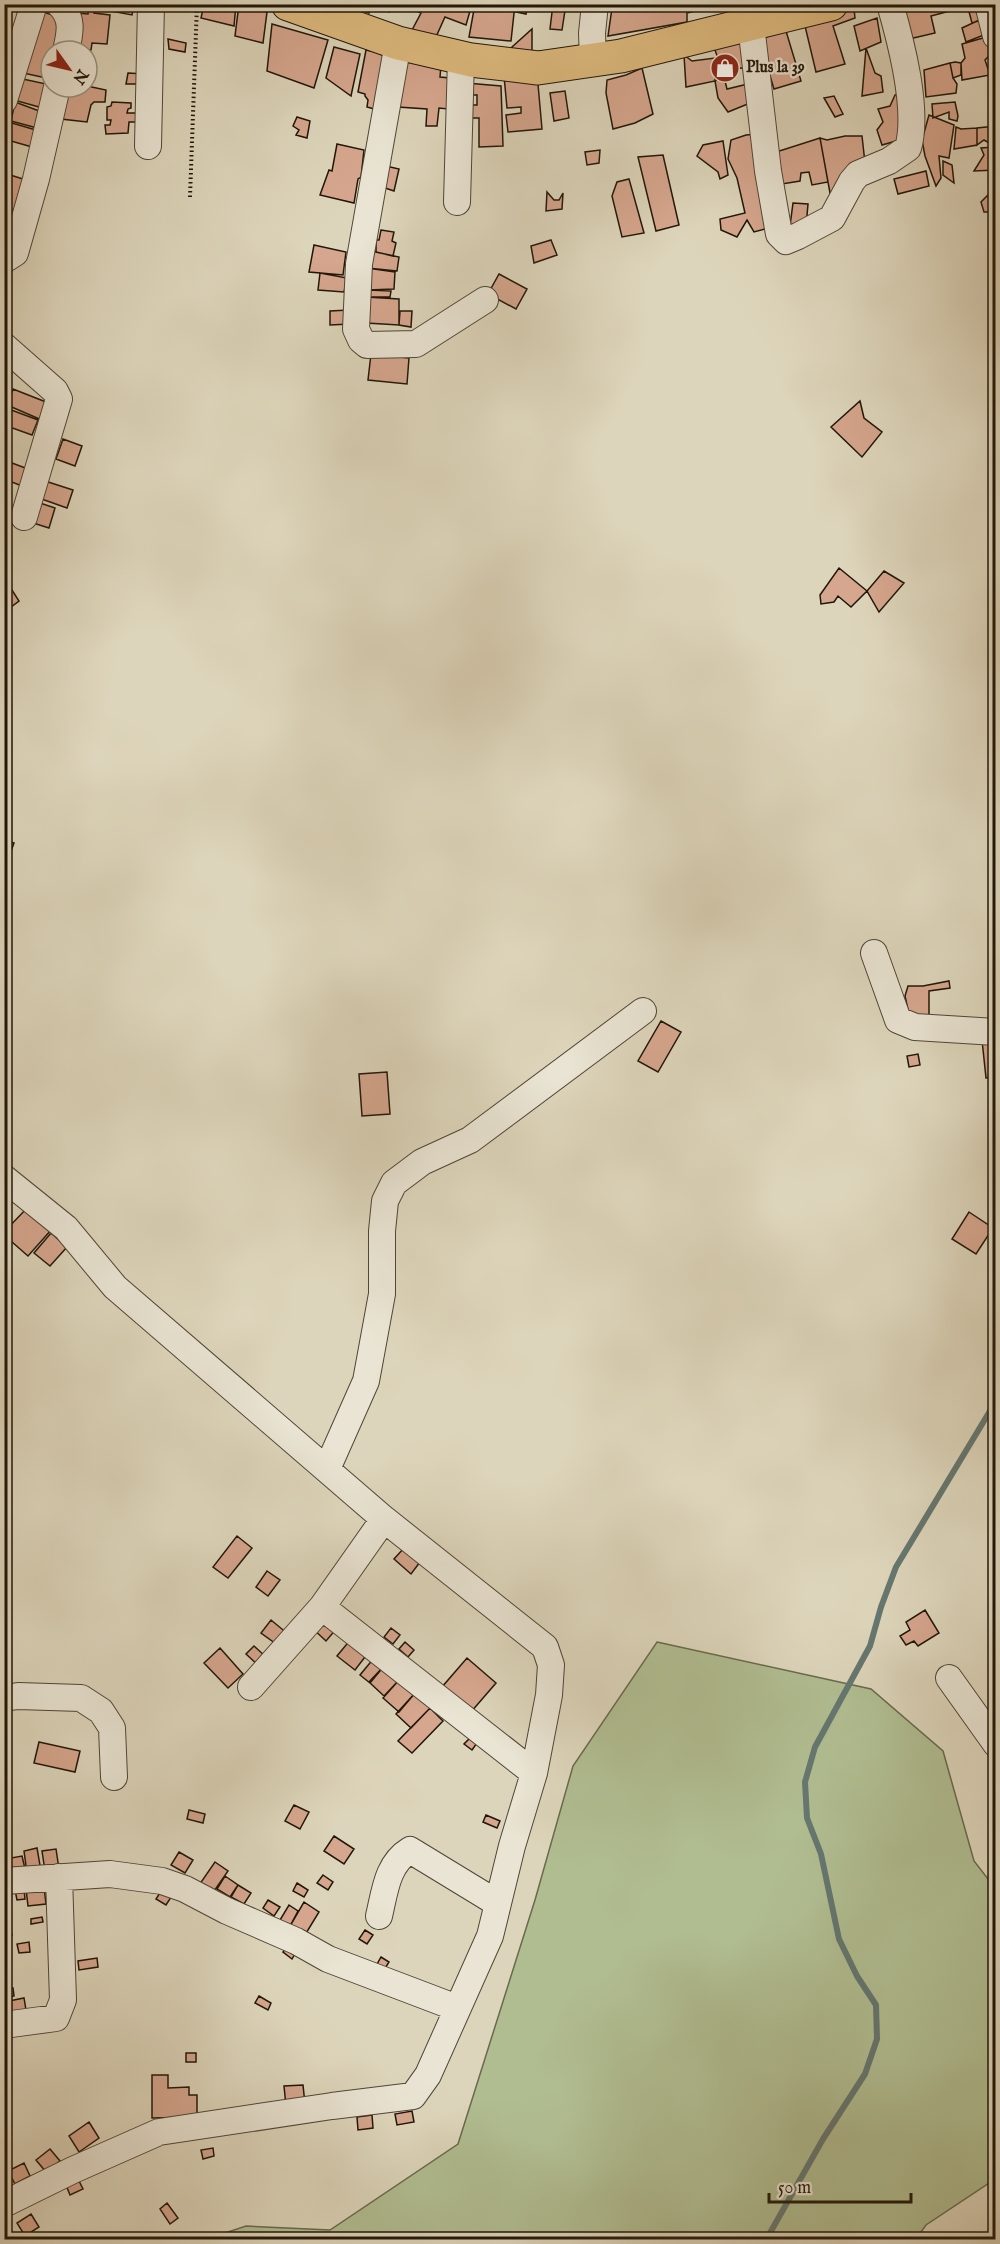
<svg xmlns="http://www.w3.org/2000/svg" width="1000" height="2244" viewBox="0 0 1000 2244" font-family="'IM FELL English',serif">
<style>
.green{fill:#b0bd91;stroke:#686a4d;stroke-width:1.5}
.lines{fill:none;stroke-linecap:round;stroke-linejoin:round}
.stream{stroke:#657770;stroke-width:6}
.building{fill:#d6a68e;stroke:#201609;stroke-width:1.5}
.minor-casing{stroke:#4f4636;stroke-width:28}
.major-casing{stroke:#201609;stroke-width:35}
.path{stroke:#201609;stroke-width:4;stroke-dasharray:1.5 3;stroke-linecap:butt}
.minor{stroke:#e9e4d3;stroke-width:26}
.major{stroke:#deba7e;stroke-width:33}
.labels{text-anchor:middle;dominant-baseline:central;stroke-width:4.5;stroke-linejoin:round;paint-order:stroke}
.poi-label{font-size:16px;font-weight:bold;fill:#201609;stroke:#e9e4d3;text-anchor:start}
</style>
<rect width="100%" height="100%" fill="#ddd5bb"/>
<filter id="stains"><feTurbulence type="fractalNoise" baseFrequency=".00333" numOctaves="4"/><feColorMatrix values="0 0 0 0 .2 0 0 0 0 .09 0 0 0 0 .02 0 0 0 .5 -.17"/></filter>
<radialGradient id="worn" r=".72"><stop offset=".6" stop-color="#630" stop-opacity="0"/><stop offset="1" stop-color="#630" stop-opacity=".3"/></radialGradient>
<!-- green -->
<path class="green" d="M657,1642L871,1689L943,1751L974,1861L995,1888V2179L926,2225L916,2239H207L246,2226L330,2230L458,2144L535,1900L573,1766Z"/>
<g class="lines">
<!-- stream -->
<path class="stream" d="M766,2240L823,2139L865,2074L877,2039L876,2005L857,1976L839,1939L821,1854L807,1818L805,1782L815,1747L870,1646L881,1607L896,1567L996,1401"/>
</g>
<!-- building -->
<path class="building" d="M89,4H94V13L110,15L107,44L92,43L91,50L74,48L76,13L88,14Z
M106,4H134L132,15L105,10Z
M171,4H185V11L171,7Z
M204,4H236L234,26L201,18Z
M239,4L267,12L263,43L235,36Z
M345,4H372L369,13Z
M378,4H392L389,12L378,6Z
M401,4H472L466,25L445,17L435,39L412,30L421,13Z
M475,4H515L511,41L469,37Z
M518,4H528L526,14L516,12Z
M553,4H566L562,30L550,29Z
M625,4H720V5L687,13V22L608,36L612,8Z
M721,4H763L726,15Z
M901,4H948L950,11L931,16L935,33L909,39Z
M967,4H982L987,18L972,23Z
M854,9L855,18L833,26L845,64L816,72L805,26Z
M40,11L66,19L58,51H51V79L23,73Z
M877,18L881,42L860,51L854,26Z
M977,21L986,22L989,33L966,42L962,28Z
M272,24L328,40L314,88L267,71Z
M532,29V51L515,59L512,47Z
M786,31L801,81L774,89L759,39Z
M990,36L994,51L985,60L990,75L962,80L961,63L965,58L962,44Z
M168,39L186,43L185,52L169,49Z
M745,40L752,67L722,70L714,47Z
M334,47L360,54L351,96L326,78Z
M866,48L875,73L881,76L883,92L862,96Z
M366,50L389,55L378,110L367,107L368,100L365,96V94L358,92Z
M87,54H90V69H87Z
M684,55L692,61L715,58V81L686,87Z
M401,61L441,65L440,77L450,78L448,109L439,108L437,126H426L427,109L398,107Z
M955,62L961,63V75L953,78L950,63Z
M950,63L953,78L957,84L956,93L926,97L924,70Z
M642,68L653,114L635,123L613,129L606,93L607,80L626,75Z
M128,73L144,74L146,84H126Z
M537,73L542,129L508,132L506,115L521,113V107L507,108L504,76Z
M724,77L727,89L752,83L755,101L728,112L718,98L715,81Z
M18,78L51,85L46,109L14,100Z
M466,83L501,86L503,146L479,147V118H469L468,105H477V95H467Z
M87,86L106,90L105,102H94L91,105L87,122L61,119L64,87Z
M565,91L569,118L554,121L550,93Z
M902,92L910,137L882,145L877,130L883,122L878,109L890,106L895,95Z
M834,96L843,114L835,117L824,98Z
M15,102L42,112L37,128L11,121Z
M112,102L131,103V108L128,109L127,113H137L136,122H129L128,133L106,134L105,125H110L111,120H107V107L111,106Z
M955,102L958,116L957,121L949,119V112L933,118L932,104Z
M929,115L954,125L949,158L939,156L941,178L936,186L925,156L922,140Z
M297,117L310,121L307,138L296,135L299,130L293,126Z
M5,121L36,130L32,147L4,139Z
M996,126V147L984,140L977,145V128Z
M956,127L961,129L977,128V145L954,149Z
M758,134L776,226L754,232L747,220L737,237L721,230L720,219L745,213L737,178L728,159L731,140L746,135Z
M845,136H862L865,163L840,194L830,193L820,138L827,140Z
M820,138L828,182L812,185L809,172L801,173L800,181L782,184L773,153Z
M723,141L728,175L720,179L718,172L697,156L703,145Z
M337,144L364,150L361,177L358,179L354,203L320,195L329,170L332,171Z
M995,147L996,170L974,171L984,155L981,148Z
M600,150L599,163L587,165L585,152Z
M663,155L679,225L656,231L638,157Z
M943,161L952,165L954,183L943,175Z
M386,166L399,169L394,191L382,187Z
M926,171L929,186L898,194L894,179Z
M4,173L23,179L14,210L4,208Z
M629,179L644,233L622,237L612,196L617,182Z
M547,192L554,200H559L563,193L562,209L546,211Z
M988,195L996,200V212H984L981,202Z
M793,203L808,204L806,227L790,226Z
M4,225L10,227L6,242H4Z
M381,230L394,232L392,241L396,243L393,256L376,252V240H379Z
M551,240L557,255L534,263L531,246Z
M314,245L346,252L343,275L309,272Z
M371,251L399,257L397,271L367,268Z
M367,268L395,272L394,289L368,290Z
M320,273L347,278L344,292L318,290Z
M499,274L527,289L516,309L488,294Z
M368,290L391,291L390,297H366Z
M366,297L399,299V325L366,323Z
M349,310L350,324L330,325V311Z
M400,311H412L411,327L399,325Z
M371,354L409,358L407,384L368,380Z
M13,389L51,404L44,421L7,405Z
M860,401L864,418L882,432L862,457L831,427Z
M6,408L38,420L32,435L4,425Z
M63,439L82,446L75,466L56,459Z
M4,460L28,469L22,486L4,479Z
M42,480L73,490L67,508L36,497Z
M37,502L55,508L49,528L30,522Z
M839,568L867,591L851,607L838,596L834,602L821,604L820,595Z
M884,571L904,583L879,612L867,591Z
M10,587L19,601L7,610L4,607V591Z
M4,840L14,843L6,865L4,864Z
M949,981L950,988L929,991V1019H910L905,996L908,986H923Z
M661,1021L681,1032L658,1072L638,1061Z
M996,1039V1077L986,1078L982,1040Z
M918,1054L920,1065L909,1067L907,1056Z
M387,1072L390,1114L362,1116L359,1074Z
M28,1207L52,1229L28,1256L4,1235V1232Z
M969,1212L993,1228L976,1254L952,1239Z
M51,1233L67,1247L50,1266L34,1253Z
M237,1536L252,1548L228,1578L213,1567Z
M404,1548L420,1562L411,1574L394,1559Z
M267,1571L280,1580L268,1596L256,1587Z
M925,1610L939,1633L918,1646L914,1641L906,1645L900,1636L910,1630L906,1622Z
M322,1615L337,1628L326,1641L311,1627Z
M271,1620L288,1634L279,1646L261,1633Z
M391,1628L400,1635L393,1644L384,1637Z
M351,1639L368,1653L355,1670L337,1656Z
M405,1642L414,1650L408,1657L399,1649Z
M254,1646L265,1656L258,1665L246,1654Z
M220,1648L243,1674L228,1688L204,1663Z
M374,1658L384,1666L370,1683L360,1675Z
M467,1658L496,1683L471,1712L442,1687Z
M384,1666L399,1680L384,1696L369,1682Z
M399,1680L415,1693L399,1712L383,1698Z
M415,1693L430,1708L411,1728L396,1714Z
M430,1708L443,1721L412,1753L398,1741Z
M470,1738L477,1743L472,1750L464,1744Z
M39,1742L80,1751L75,1772L34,1763Z
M294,1805L309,1812L300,1829L285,1821Z
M189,1810L205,1814L203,1823L187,1819Z
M486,1815L500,1821L497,1828L483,1822Z
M334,1836L354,1849L344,1864L324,1851Z
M37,1848L41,1871L27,1873L24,1851Z
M56,1849L59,1869L45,1871L42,1851Z
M179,1852L193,1860L185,1873L171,1865Z
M22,1856L26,1873L8,1876L5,1859Z
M215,1862L228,1871L210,1897L197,1888Z
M323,1875L333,1882L328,1890L317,1883Z
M225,1876L238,1885L230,1897L217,1889Z
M297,1883L308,1890L304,1897L293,1891Z
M165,1885L175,1891L166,1905L156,1899Z
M238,1885L251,1893L244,1904L231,1897Z
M44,1887L46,1904L28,1906L26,1889Z
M24,1889L25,1899L17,1900L15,1890Z
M268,1900L280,1907L274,1916L263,1908Z
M304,1902L319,1912L305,1935L290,1926Z
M289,1905L298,1911L290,1926L280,1920Z
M42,1917L43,1922L31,1924V1919Z
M8,1925L12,1935L4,1938V1926Z
M365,1930L373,1935L367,1944L359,1939Z
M29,1942L30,1952L19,1953L17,1944Z
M287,1946L296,1952L292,1959L283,1952Z
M381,1957L389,1962L384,1970L376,1966Z
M97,1958L98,1967L79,1970L78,1961Z
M13,1988L14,1996L4,1998V1989Z
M259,1996L271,2003L268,2010L255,2003Z
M24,1998L26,2010L4,2014V2002Z
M186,2053H196V2062H186Z
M152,2075H168V2088L189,2087V2095H197V2117L152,2118Z
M303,2085L305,2104L286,2106L284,2086Z
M412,2111L414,2122L397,2125L395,2114Z
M372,2115L373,2128L358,2130L357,2117Z
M89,2122L99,2138L79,2152L69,2136Z
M213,2148L214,2156L203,2159L201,2150Z
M50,2149L60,2161L46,2172L36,2160Z
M24,2163L30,2176L15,2184L8,2171Z
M78,2179L83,2189L70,2195L66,2185Z
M167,2203L178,2218L170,2224L160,2209Z
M996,2207V2224L991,2208Z
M31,2214L39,2227L25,2236L17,2223Z"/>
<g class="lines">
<!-- minor casing -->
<g class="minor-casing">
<path id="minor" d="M59,4C74,18 70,33 66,51
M988,4L996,36
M751,25L768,171L779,234L786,241L798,236L832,218L852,181L858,174L889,161L908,148C919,110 901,42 890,4
M398,43L359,264L356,329L361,340L367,345L416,344L485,300
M593,61L592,33L595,4
M4,100L34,4
M148,146L151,4
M457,202L461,58
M4,260L15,253L36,179L57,87
M4,346L55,391L59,399L24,517
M874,953L898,1020L915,1027L996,1032
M4,1178L66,1228L115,1287L384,1519L322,1607L534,1773
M327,1469L366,1381L382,1294V1231L385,1201L394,1183L422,1162L470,1140L643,1011
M949,1678L996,1744
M251,1687L322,1607
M4,1698L18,1696L81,1698L101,1711L112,1728L114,1777
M4,1881L110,1874L162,1881L185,1889L227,1911L296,1941L328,1959L457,2008
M379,1916C385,1891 387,1864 410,1850L497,1903
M4,2025L56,2018L63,2000L59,1877
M4,2204L73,2170L159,2132L332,2106L413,2096L428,2075L490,1936L512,1846L534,1773L549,1695L551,1665L545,1647L384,1519"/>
</g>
<!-- major casing -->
<g class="major-casing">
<path id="major" d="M288,4L398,43L471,60L538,68L621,56L831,4"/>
</g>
<!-- path -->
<path class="path" d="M190,197L197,4"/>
<!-- minor -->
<use href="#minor" class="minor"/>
<!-- major -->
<use href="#major" class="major"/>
</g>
<!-- icons -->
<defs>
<g id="shop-disc" transform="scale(1.5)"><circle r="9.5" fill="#8f2418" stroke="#e9e4d3"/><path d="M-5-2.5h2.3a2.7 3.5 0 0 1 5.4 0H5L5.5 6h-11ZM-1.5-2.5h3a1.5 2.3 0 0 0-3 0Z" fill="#fff"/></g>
</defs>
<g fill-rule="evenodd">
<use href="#shop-disc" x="725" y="68"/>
</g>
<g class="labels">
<!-- poi labels -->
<g class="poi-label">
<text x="746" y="68">Plus la 39</text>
</g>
</g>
<!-- margin -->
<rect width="1000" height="2244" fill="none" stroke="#ddd5bb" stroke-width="24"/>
<rect x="6" y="6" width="988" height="2232" fill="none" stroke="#201609" stroke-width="3"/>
<rect x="12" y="12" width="976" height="2220" fill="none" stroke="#201609" stroke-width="1.5"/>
<!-- north arrow -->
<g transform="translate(69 69) rotate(124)"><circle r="28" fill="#e9e4d3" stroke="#999282" stroke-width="1.5"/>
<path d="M0-4.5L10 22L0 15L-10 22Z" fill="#8f2418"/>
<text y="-9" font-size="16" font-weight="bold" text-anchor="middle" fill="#201609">N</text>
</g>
<!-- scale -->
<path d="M769 2193v9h142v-9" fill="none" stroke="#201609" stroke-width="3"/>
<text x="778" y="2193" font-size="18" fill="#201609" stroke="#e9e4d3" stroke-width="4.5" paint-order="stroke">50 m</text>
<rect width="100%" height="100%" filter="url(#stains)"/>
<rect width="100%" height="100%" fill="url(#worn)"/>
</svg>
